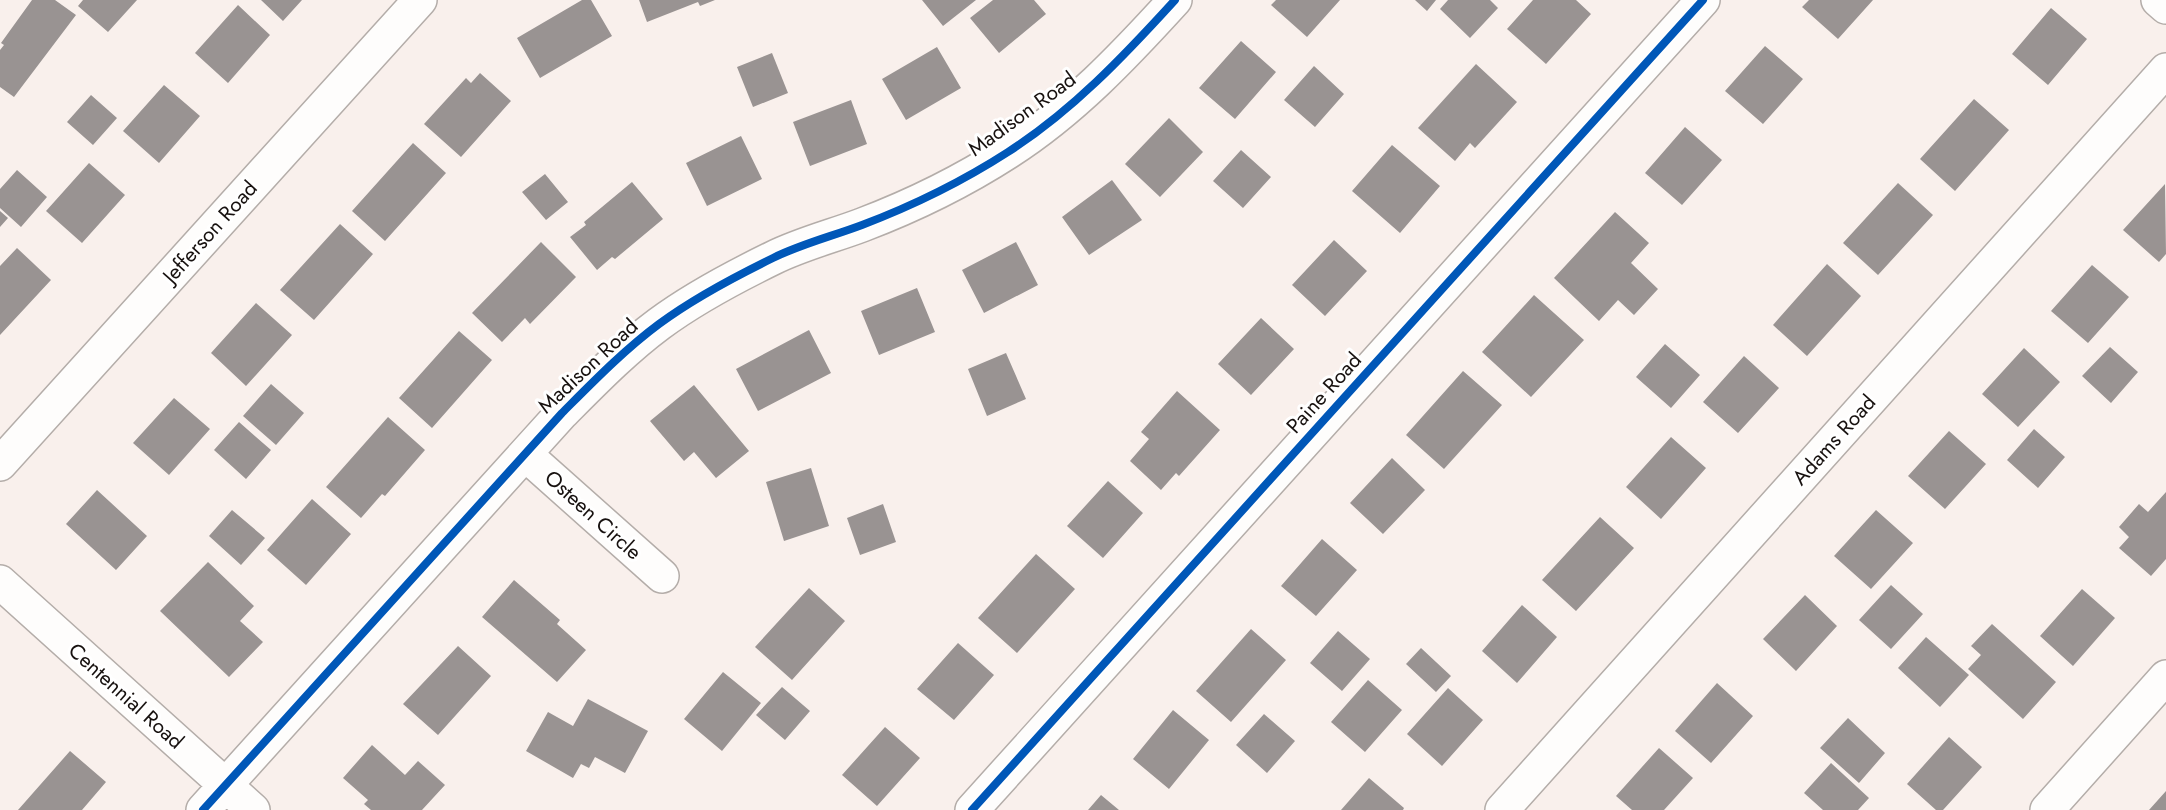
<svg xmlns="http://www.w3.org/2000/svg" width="2166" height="810" viewBox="0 0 2166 810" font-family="Jost,sans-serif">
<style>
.building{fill:#999392}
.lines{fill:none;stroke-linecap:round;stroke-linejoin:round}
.minor-casing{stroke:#b4ada9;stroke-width:36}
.minor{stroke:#fefdfc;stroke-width:33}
.cycleway-casing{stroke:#fff;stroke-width:11}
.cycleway{stroke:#0057b8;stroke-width:8}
.labels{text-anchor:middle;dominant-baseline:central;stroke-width:6;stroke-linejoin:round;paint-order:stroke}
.street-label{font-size:21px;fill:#17110f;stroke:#fff}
</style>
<rect width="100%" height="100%" fill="#f9f0ec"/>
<!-- building -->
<path class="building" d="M32,0H55L76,15L14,97L0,87V50L4,45L1,43Z
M83,0H137L108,32L78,6Z
M261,0H302L283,21Z
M582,0H591L612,36L540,78L517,38Z
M639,0H715L700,6L698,2L647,22Z
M922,0H976L943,26Z
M993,0H1034L1046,14L999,53L970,18Z
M1276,0H1340L1307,37L1271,5Z
M1415,0H1436L1427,11Z
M1448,0H1490L1498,8L1470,38L1440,9Z
M1533,0H1576L1591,14L1546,64L1507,29Z
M1809,0H1873L1838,39L1802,7Z
M238,5L270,35L228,83L195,53Z
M2051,8L2087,39L2048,85L2012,54Z
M1241,41L1276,72L1235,119L1199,88Z
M1765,46L1803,79L1763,124L1725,91Z
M937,47L961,88L906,120L882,79Z
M772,53L788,93L753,107L737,67Z
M1476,64L1517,102L1475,148L1470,143L1455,161L1418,128Z
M1314,66L1344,94L1315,127L1284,100Z
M480,73L511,101L461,157L424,124L466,78L471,83Z
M164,85L200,116L159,163L123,131Z
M91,95L117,118L93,145L67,122Z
M1974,99L2009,130L1955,191L1920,159Z
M851,100L867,144L810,166L793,122Z
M1169,118L1203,152L1160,197L1125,164Z
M1685,127L1722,160L1682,205L1645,173Z
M741,136L762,179L707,206L686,163Z
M413,143L446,173L385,241L352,211Z
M1392,145L1440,186L1400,233L1352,191Z
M1241,150L1271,177L1243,208L1213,181Z
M89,163L125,195L82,243L46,211Z
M17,170L47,197L21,227L0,208V189Z
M545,174L568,202L546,220L522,192Z
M1112,180L1142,220L1089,255L1062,217Z
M632,182L663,219L615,259L612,257L597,270L570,237L586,225L584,222Z
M1898,183L1933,215L1878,275L1843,243Z
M2165,184L2166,254L2159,262L2123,230Z
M0,211L8,218L0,227Z
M1615,212L1649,243L1631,263L1658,289L1634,315L1618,300L1599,321L1554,278Z
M340,224L373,254L314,320L280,290Z
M1334,240L1367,271L1325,316L1292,285Z
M541,242L576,277L530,324L525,318L502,342L472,313Z
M1016,242L1038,285L984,313L962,270Z
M17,248L51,280L0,335V266Z
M1827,264L1861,296L1807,356L1773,325Z
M2092,265L2129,297L2088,343L2051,311Z
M917,288L935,332L879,355L861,311Z
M1534,295L1584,340L1531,397L1482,352Z
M256,303L292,335L246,386L211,353Z
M1261,318L1294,349L1251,395L1218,364Z
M809,330L831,373L758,411L736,369Z
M459,331L492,360L432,428L399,398Z
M1665,344L1700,375L1671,408L1636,377Z
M2110,347L2138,372L2111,403L2082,376Z
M2024,348L2060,382L2018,427L1982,394Z
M1006,353L1026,399L987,416L968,369Z
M1744,356L1779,388L1738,433L1703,402Z
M1463,371L1502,405L1444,469L1406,435Z
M271,384L304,413L276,445L243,416Z
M694,385L749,451L716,478L694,452L684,461L650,421Z
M1177,391L1220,430L1179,476L1176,473L1161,490L1130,461L1149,439L1141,432Z
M174,398L210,429L169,475L133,443Z
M388,417L425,450L385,496L382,494L361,518L326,487Z
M239,422L271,450L246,479L214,450Z
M2034,429L2065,457L2038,488L2007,460Z
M1949,431L1986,464L1945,509L1908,476Z
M1671,437L1706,468L1661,519L1626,487Z
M1392,458L1425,490L1383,534L1350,503Z
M811,468L829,526L784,541L766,482Z
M1108,481L1143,513L1103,558L1067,526Z
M97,490L147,536L116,570L66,524Z
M2166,492V559L2151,576L2119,548L2129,537L2119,527L2139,504L2148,512Z
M312,499L351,534L306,585L267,550Z
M883,504L896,542L860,555L847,518Z
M232,510L265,538L241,565L209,536Z
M1876,510L1913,543L1871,589L1834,556Z
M1600,517L1634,548L1576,611L1542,580Z
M1322,539L1357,570L1316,616L1281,586Z
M1036,554L1075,589L1017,653L978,618Z
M208,562L254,606L240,621L263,642L229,677L160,611Z
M514,580L560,620L557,624L586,650L557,682L482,617Z
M1891,585L1923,614L1891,649L1859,620Z
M809,588L845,621L792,680L755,647Z
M2082,589L2115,618L2073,666L2040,636Z
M1805,595L1837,626L1796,671L1763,639Z
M1522,605L1557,637L1517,683L1482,651Z
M1992,624L2056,682L2023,719L1968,669L1981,655L1971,646Z
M1251,629L1286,660L1231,722L1196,691Z
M1338,631L1370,659L1342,691L1310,663Z
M1926,637L1969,675L1940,707L1898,668Z
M958,643L994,675L954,720L917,689Z
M458,646L491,676L438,735L403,704Z
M1421,648L1451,676L1436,692L1406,664Z
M723,672L761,703L722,751L684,719Z
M1368,680L1402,710L1365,752L1331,722Z
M1717,683L1753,716L1711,763L1675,731Z
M782,687L810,711L785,740L756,715Z
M1448,688L1483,720L1442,766L1407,734Z
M588,699L648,731L625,773L595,757L589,768L581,764L573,778L526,751L548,712L573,726Z
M1173,710L1209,740L1169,789L1133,759Z
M1264,714L1295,741L1267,773L1236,745Z
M1848,718L1885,753L1859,783L1820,748Z
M885,727L920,758L877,806L842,775Z
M1949,737L1982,767L1943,810H1936L1907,784Z
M372,745L405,775L418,761L445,785L422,810H371L364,804L368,800L343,778Z
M1659,748L1693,778L1664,810H1632L1616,796Z
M70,751L106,782L82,810H18Z
M1831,763L1869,798L1858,810H1823L1804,793Z
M1369,778L1404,808L1403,810H1341Z
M2166,791V810H2149Z
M1101,795L1119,810H1088Z"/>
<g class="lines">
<!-- minor casing -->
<g class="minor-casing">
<path id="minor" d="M2158,0L2166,7
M525,454L662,576
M0,464L420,0
M0,582L253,810
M203,810L562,413C593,382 624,350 659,324C694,298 734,277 773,258C801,244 833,236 862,225C912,206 963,181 1008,152C1072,111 1124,56 1175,0
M972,810L1703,0
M1502,810L2166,70
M2047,810L2166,677"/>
</g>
<!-- minor -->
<use href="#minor" class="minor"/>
<!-- cycleway casing -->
<g class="cycleway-casing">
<path id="cycleway" d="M203,810L562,413C593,382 624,350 659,324C694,298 734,277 773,258C801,244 833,236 862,225C912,206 963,181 1008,152C1072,111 1124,56 1175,0
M972,810L1703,0"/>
</g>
<!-- cycleway -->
<use href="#cycleway" class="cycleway"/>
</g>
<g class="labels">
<!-- street labels -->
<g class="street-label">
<text transform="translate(1022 114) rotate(-36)">Madison Road</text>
<text transform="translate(210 232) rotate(-48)">Jefferson Road</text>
<text transform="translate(588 366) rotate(-43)">Madison Road</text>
<text transform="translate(1324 393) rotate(-48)">Paine Road</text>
<text transform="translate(1834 440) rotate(-48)">Adams Road</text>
<text transform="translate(593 515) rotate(42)">Osteen Circle</text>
<text transform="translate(126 696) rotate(42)">Centennial Road</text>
</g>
</g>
</svg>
